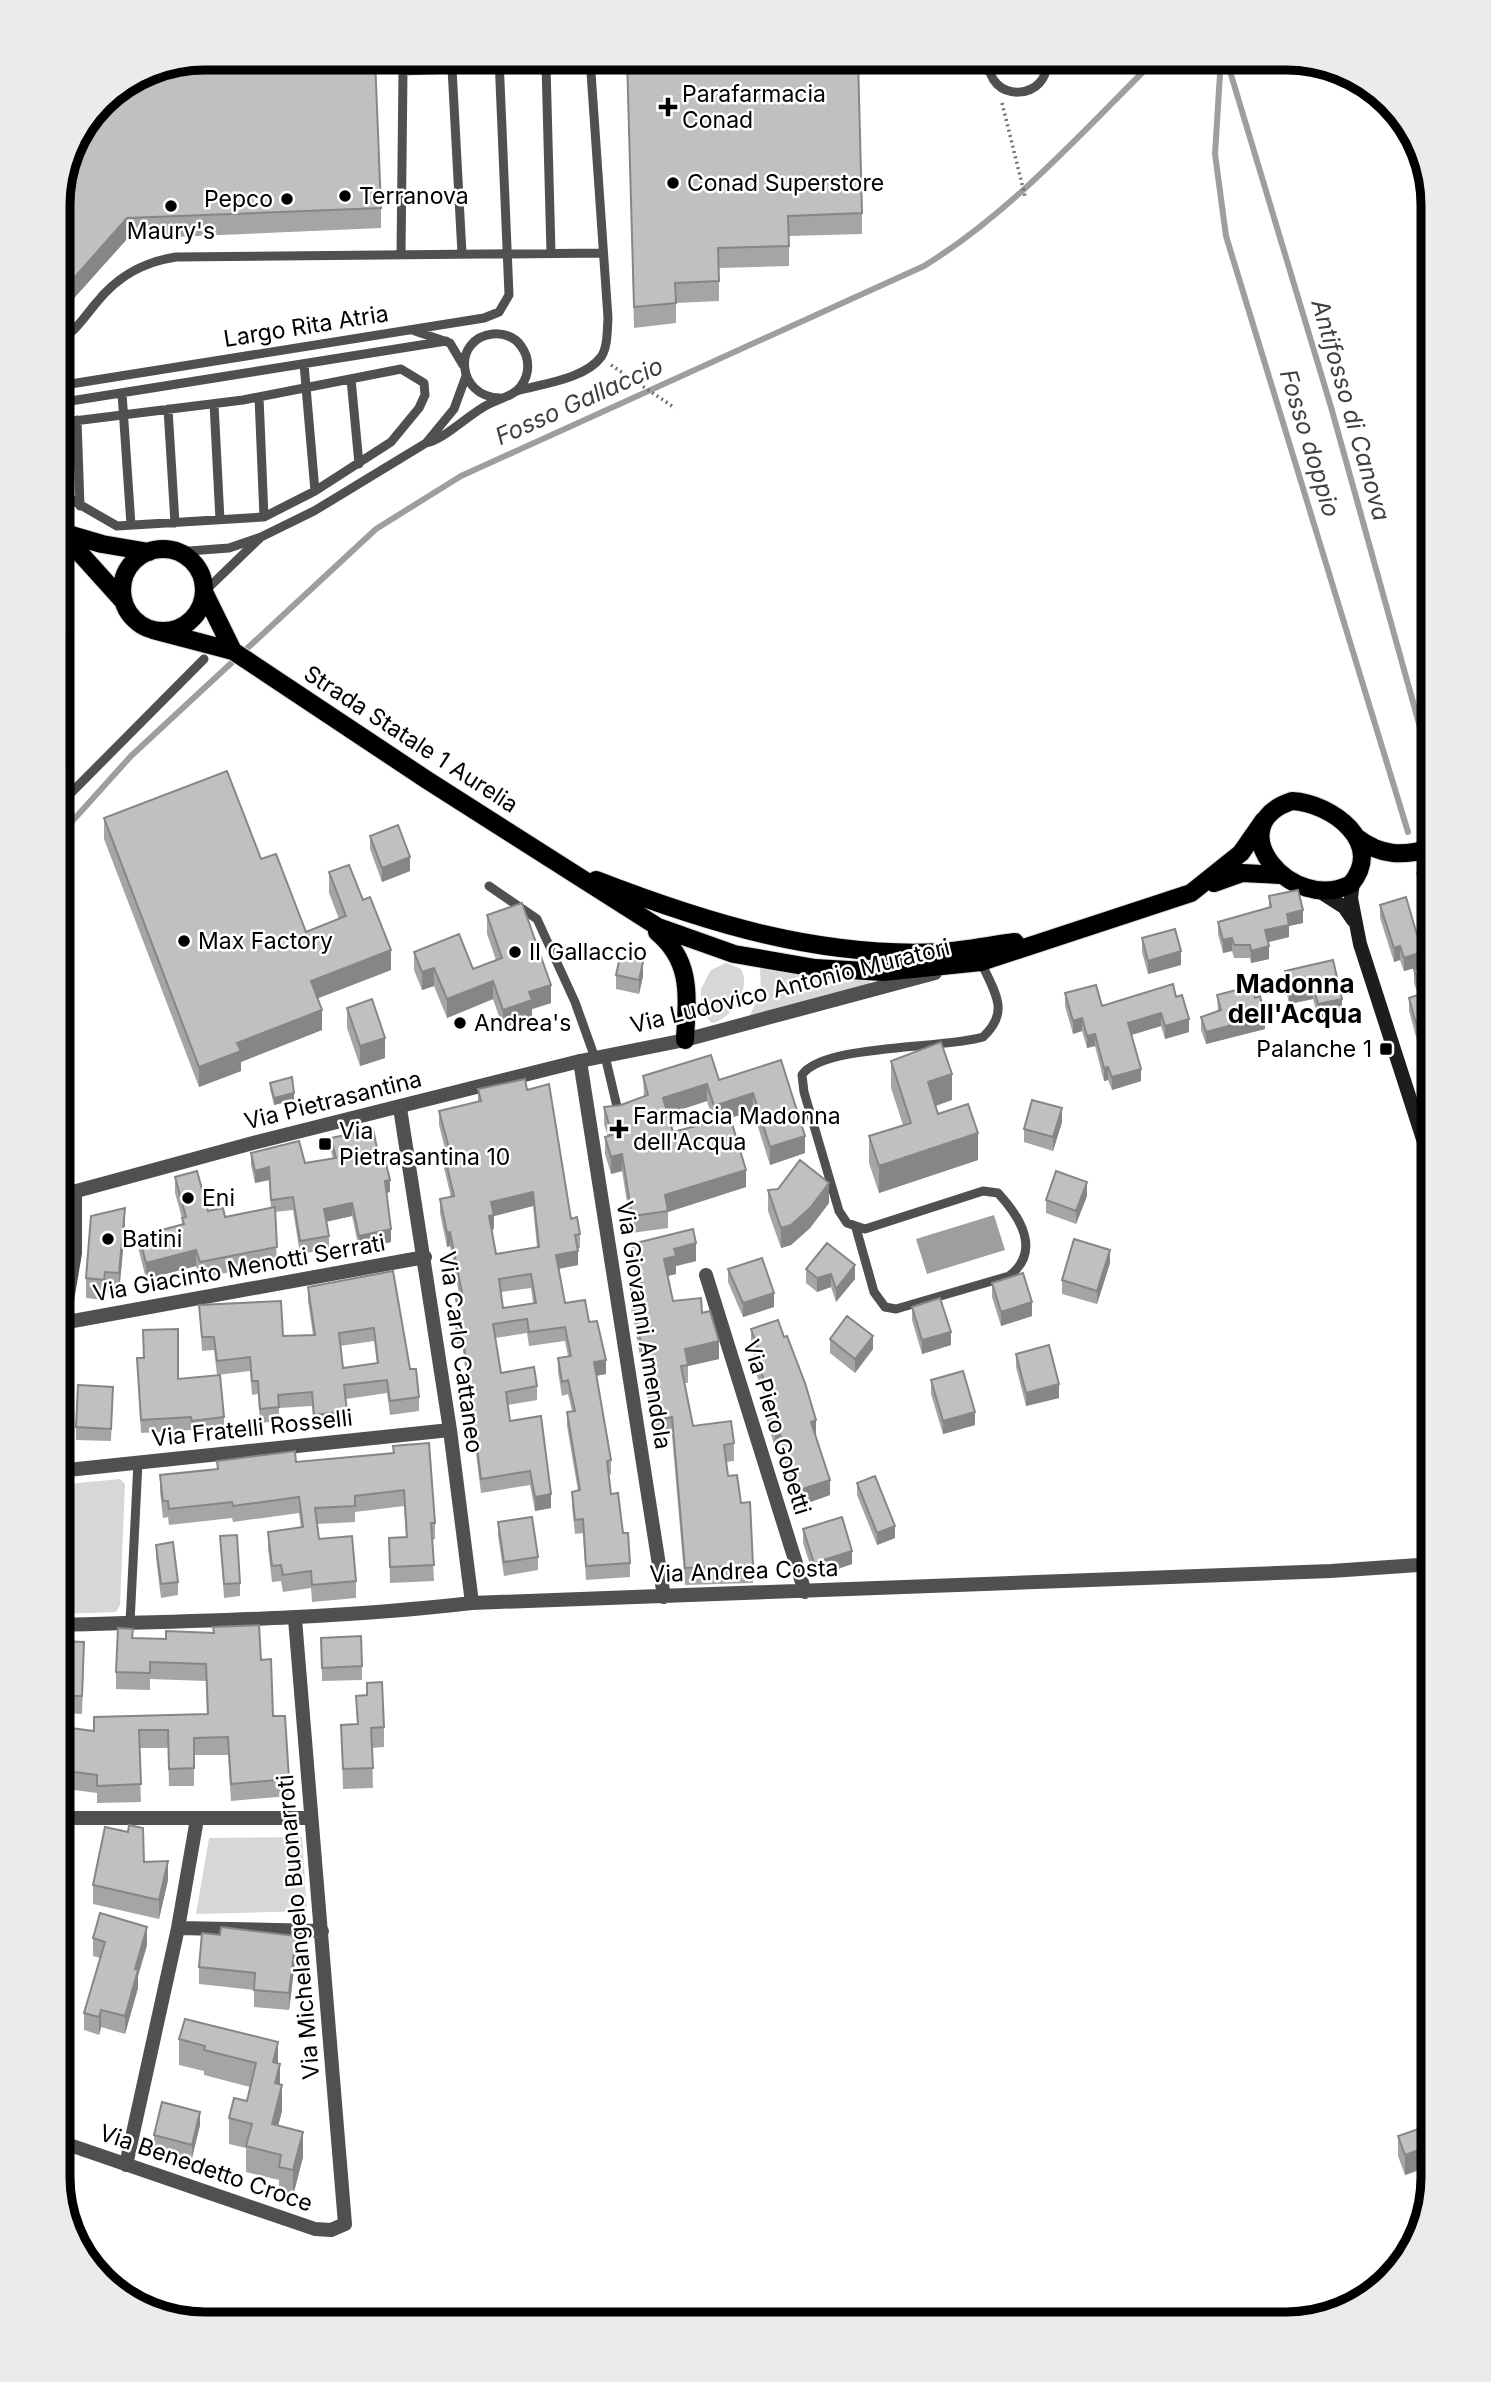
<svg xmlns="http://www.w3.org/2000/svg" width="1491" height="2382" viewBox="0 0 1491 2382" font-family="Inter,sans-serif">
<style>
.green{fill:#d7d7d7}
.water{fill:#9e9e9e}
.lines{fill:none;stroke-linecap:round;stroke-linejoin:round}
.stream{stroke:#9e9e9e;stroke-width:6}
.primary-casing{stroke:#dbdbdb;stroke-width:20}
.path{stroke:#727272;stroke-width:3.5;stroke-dasharray:2 3.5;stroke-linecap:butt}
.service{stroke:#505050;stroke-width:9}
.minor{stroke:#505050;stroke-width:14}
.tertiary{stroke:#505050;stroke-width:14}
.secondary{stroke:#1d1d1d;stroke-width:14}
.primary{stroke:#000;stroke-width:18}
.wall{fill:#a5a5a5;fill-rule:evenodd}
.shaded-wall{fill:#868686}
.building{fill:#c0c0c0;stroke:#868686;stroke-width:2;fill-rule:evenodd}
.poi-dot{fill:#000;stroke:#fff;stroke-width:2.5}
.labels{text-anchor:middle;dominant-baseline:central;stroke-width:5;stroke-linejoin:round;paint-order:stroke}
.poi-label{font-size:23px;fill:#000;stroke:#fff;text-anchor:start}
.street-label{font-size:23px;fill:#000;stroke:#fff}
.water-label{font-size:24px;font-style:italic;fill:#3f3f3f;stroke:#fff}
.quarter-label{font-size:26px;font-weight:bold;fill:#000;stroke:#fff}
.rim{fill:none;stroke:#000;stroke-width:9}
</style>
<rect width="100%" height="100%" fill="#fff"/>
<!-- green -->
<path class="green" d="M726,963L741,969C752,988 732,1019 712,1023L701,1012V989L711,970Z
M760,968L869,981L871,984L750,1016L761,989Z
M120,1479L125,1484L120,1605L116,1612L58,1614V1485Z
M302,1837L307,1911L196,1914L209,1838Z"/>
<!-- water -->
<path class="water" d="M994,1215L1005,1250L927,1274L916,1239Z"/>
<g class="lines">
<!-- stream -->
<path class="stream" d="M1221,58L1215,154L1226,236L1408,832
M1226,58L1331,407L1433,774
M58,837L131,756L376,529L461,476L924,266C1012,212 1084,130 1157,58
M1419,873L1433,919"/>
<!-- primary casing -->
<g class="primary-casing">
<path id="primary" d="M60,531L124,602
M61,532L102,544L149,552
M122 590a41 41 0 1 1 82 0a41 41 0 1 1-82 0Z
M204,592L233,651
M153,630L233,651L427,780L658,927L734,954L815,968L883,972L981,962L1191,893L1241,853L1264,820
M1292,801C1332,803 1385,843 1351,884C1292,915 1217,826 1292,801Z
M1356,837C1382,857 1403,856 1433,848
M596,880C707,923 820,958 941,952C966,950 991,945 1015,942
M1214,883L1242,873L1281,875
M657,932C693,962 687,997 685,1040"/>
</g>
<!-- path -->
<path class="path" d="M1002,103L1025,196
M611,365L675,408"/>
<!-- service -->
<path class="service" d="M976,58L989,72
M989,58C985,106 1053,101 1046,58
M176,64L269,58
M546,65L551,253
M452,68L462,254
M401,254L403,71L590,63
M415,331L450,343L463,365
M58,341C76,332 84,317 97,302C118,276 143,262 176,257L602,253
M304,364L315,491
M466,376L454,409L426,443C444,440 470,413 489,404C500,398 514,396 521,386C530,374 530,358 521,346C515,337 504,333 493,334C452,338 456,397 500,398
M351,379L359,464
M58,386L484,318L499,312L509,295L499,58
M517,391C541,384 585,379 601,357C608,347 607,330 608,318L590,58
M122,393L131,525
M259,397L264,517
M58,403L446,341
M214,404L220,520
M168,409L175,523
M77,420L80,506
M58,492L117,526L264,517L315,491L391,442L419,408L425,395L424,383L401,369L243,400L58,423
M261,537L314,511L426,443
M176,552L229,548L261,537L204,592
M58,806L204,659
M489,886L537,919L575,1002L595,1058
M605,1056L619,1115
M856,1228L874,1292L885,1307L896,1309L1009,1276C1042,1251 1020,1217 998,1193L983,1191L865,1229L847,1223L839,1211L804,1092L802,1075C822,1044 945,1049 983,1037C1011,1011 994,992 981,962
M130,1623L138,1462"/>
<!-- minor -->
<path class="minor" d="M580,1061L664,1597
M400,1108L450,1430L472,1603
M706,1275L805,1592
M62,1323L425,1257
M58,1353L75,1253V1192
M58,1471L450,1430
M58,1625C196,1621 334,1619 472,1603L1331,1571L1433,1564
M58,1818H311
M178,1928L322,1931
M58,2141L315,2229L331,2230L345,2224L295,1619
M126,2165L178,1928L197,1819"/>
<!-- tertiary -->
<path class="tertiary" d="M58,1196L253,1143L580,1061L685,1040L935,973"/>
<!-- secondary -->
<path class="secondary" d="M1353,882L1351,898L1360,944L1433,1170
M1319,891L1344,907L1353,920"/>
<!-- primary -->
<use href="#primary" class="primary"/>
</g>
<!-- wall -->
<path class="wall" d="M627,58L862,213V234L789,236V266L719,268V301L676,303V323L634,328Z
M58,196L381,208V228L127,239L58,316Z
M1433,546V582L1428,561V548Z
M104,818L261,859L306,932L339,919L329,893V872L391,970L318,998L322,1030L241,1062V1071L199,1087L104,839Z
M370,836L410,871L382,882L370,849Z
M1269,896L1303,923L1289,926V937L1268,942L1269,959L1251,963L1250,958H1234L1232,951L1223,953L1218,934V922L1269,908Z
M1380,905L1422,966L1404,971L1400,960L1394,962L1380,918Z
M487,915L551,1003L532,1009V1018L503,1028L493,999L447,1018L434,986L422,990L414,970V952L473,969L496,960L487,934Z
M1142,938L1181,965L1148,974L1142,952Z
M1333,960L1342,1013L1318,1018L1313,999L1289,1004L1285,985V971Z
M1414,969L1433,971V1099L1409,1011V998L1418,995L1414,983Z
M616,975L643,976L639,994L616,989Z
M1065,993L1102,1006L1176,997L1189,1032L1165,1039L1161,1026L1131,1035L1141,1081L1112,1090L1108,1080L1104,1081L1095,1046L1087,1048L1082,1031L1073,1034L1065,1006Z
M1217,995L1265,1029L1206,1044L1201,1030V1017L1218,1011Z
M347,1008L385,1058L360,1066L347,1028Z
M781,1060L805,1153L770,1165L753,1111L730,1118L746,1187L668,1212V1228L632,1233L622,1171L611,1174L605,1154V1137L608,1136L604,1124V1107L621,1105L644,1097L643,1076L719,1080ZM707,1101L713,1121L673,1132L668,1114Z
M891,1061L952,1100L936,1106L938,1114L978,1160L879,1193L869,1163V1136L903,1125L891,1088Z
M270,1083L294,1100L274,1105L270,1089Z
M478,1089L527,1090L571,1219L580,1234V1248H577L578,1265L559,1269L565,1303L589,1322L606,1374L596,1376L611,1460V1474L609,1475L611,1494L623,1533L630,1563V1577L586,1580L583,1533L575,1534L572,1506V1492L578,1491L567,1426V1412L572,1411L568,1394L562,1396L558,1372V1358L568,1356L565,1341L529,1346L527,1333L495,1338L501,1373L537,1386V1400L508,1405L510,1421L551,1508L535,1511L530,1485L481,1493L462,1343L457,1344L455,1329V1315H457L456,1299H460L450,1246L447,1247L440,1213V1199L451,1197L444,1168V1154L446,1153L439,1125V1111L478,1101ZM533,1206L537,1247L496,1254L492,1230L494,1229V1216ZM531,1288L533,1303L503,1308L501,1292Z
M1062,1122L1053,1151L1024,1142V1129Z
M331,1138L378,1153L390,1192L387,1193L391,1242L359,1249L352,1216L326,1222L329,1236V1249L300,1254L293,1210L275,1212L277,1263L200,1278L196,1266L146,1279L139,1251V1236L182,1225V1218L175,1193V1177L208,1211L225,1217L271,1208L269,1180L255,1183L251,1165V1153L305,1163L333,1159L331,1151Z
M778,1189L829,1203L810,1228L791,1245L781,1248L768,1211V1190Z
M1087,1196L1076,1224L1046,1213V1200Z
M125,1228L119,1293L105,1292L104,1300L86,1298V1278Z
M632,1244L696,1261L676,1266V1274L667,1276L673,1301L702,1313L719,1359L688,1366V1383H684L693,1426L734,1443V1461L726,1462L728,1476L753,1565V1583L685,1585L672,1435L655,1438L630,1302V1284L637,1283L632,1262Z
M1110,1263L1097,1304L1062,1294V1280Z
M728,1269L774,1307L743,1317L728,1282Z
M806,1269L855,1279L836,1302L831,1287L817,1292L806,1283Z
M393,1271L410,1369L419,1397V1411L390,1415L387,1393L346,1399L347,1425L314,1429L312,1406L279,1408V1421L260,1423L258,1394L252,1395L250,1371L217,1375L214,1350L202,1351L199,1305L283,1336L313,1335L308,1301V1287ZM374,1341L377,1364L343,1368L340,1346Z
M992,1283L1032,1316L1001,1326L992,1297Z
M912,1307L951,1345L922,1354L912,1320Z
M751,1329L816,1436L830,1495L799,1506L779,1446L775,1448L764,1410V1396L754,1368V1352L751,1344Z
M830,1339L873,1349L855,1373L830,1353Z
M1016,1354L1059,1398L1026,1406L1016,1367Z
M137,1358L178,1379L224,1417V1431L192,1434L191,1430L141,1433Z
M931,1380L975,1425L943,1434L931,1394Z
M113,1387L111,1441L76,1440V1427Z
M393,1446L435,1523V1539L432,1540L434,1581L390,1583L389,1538L406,1537L404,1506L355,1512V1522L317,1524L319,1539L356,1581V1598L312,1602L311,1588L283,1592L281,1581L272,1582L268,1548V1532L301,1528L299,1513L233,1522L232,1518L169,1525L168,1517L163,1518L160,1492V1475L217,1469V1461L296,1462L393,1453Z
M857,1483L895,1538L877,1545L857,1495Z
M498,1522L538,1557V1570L504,1576L498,1535Z
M803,1529L852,1564L814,1577L803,1543Z
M220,1536L240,1583V1596L224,1598Z
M156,1545L178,1582V1595L161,1598L156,1558Z
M133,1638L261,1660L273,1716L289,1779V1796L231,1801L228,1755H194V1786H169L168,1748H139L141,1802L97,1803V1793L58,1788V1641L84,1659L82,1714L64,1713L63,1727L94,1731V1717L207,1714L206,1681L150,1679V1690L116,1689V1672Z
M321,1638L362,1666V1680L322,1681Z
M367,1683L384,1727V1747L372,1748L373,1788L343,1789L341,1725L357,1724L356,1696L367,1695Z
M58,1837L72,1838L71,1892H58Z
M144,1862L168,1880L159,1919L93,1904V1885Z
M93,1938L147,1945L138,1976V1988L125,2034L101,2027L99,2035L84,2030V2013L100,1958L93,1956Z
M296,1953L289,2010L254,2007V1990L199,1984V1967Z
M179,2039L278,2064L282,2111L278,2126L303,2157L293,2196L279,2192V2180L246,2172V2148L229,2144V2118L247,2101L250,2087L204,2075V2071L179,2065Z
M1433,2124V2165L1405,2175L1398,2156V2136Z
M200,2125L192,2158L154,2149V2135Z"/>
<!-- shaded-wall -->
<path class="shaded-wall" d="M127,218V239L58,316V296Z
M410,857V871L382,882V868Z
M1303,910V923L1289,926V937L1265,943V930L1287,914Z
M1232,938V951L1223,953V940Z
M1269,946V959L1251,963V951Z
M1400,946V960L1394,962V948Z
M391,950V970L311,1001V981Z
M1181,951V965L1148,974V961Z
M1422,952V966L1404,971V958Z
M643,962V976L639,994V980Z
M434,968V986L422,990V972Z
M493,981V999L447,1018V999Z
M551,985V1003L532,1009V1018L503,1028V1010L529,992Z
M1313,986V999L1289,1004V991Z
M1342,999V1013L1318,1018V1004Z
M322,1010V1030L241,1062V1071L199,1087V1067L237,1043Z
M1161,1013V1026L1128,1036V1023Z
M1265,1016V1029L1206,1044V1032Z
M1082,1018V1031L1073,1034V1021Z
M1189,1019V1032L1165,1039V1026Z
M1095,1034V1046L1087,1048V1036Z
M385,1038V1058L360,1066V1046Z
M1108,1067V1080L1104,1081V1068Z
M1141,1069V1081L1112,1090V1077Z
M952,1074V1100L928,1108V1082Z
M707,1084V1101L663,1115V1098Z
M294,1093V1100L274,1105V1098Z
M753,1093V1111L714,1123V1106Z
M1062,1108V1122L1053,1151V1137Z
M978,1133V1160L879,1193V1166Z
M805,1136V1153L770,1165V1147Z
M622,1154V1171L611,1174V1157Z
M269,1167V1180L255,1183V1171Z
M746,1170V1187L668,1212L665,1195Z
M390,1180V1192L385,1193V1181Z
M1087,1182V1196L1076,1224V1211Z
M829,1183V1203L810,1228L791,1245L781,1248V1228Z
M533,1192V1206L494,1216V1229L489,1230V1216L491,1202Z
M352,1203V1216L324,1222V1209Z
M125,1208V1228L119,1293V1273Z
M391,1229V1242L359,1249V1236Z
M450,1232V1246L447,1247V1233Z
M696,1243V1261L676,1266V1274L664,1277V1259L674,1249Z
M196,1250V1266L146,1279V1263Z
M1110,1250V1263L1097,1304V1291Z
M578,1251V1265L556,1269V1255Z
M855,1265V1279L836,1302V1289Z
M831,1274V1287L817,1292V1278Z
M774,1293V1307L743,1317V1303Z
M1032,1302V1316L1001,1326V1312Z
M951,1332V1345L922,1354V1340Z
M873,1336V1349L855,1373V1359Z
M719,1341V1359L688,1366L685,1349Z
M606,1360V1374L594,1376V1362Z
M1059,1384V1398L1026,1406V1393Z
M975,1412V1425L943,1434V1421Z
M816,1420V1436L811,1422Z
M779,1431V1446L775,1448V1432Z
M830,1480V1495L799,1506V1490Z
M551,1494V1508L535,1511V1497Z
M895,1526V1538L877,1545V1533Z
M852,1551V1564L814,1577V1563Z
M168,1861V1880L159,1919V1900Z
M147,1927V1945L138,1976V1988L125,2034V2016L135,1969Z
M296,1936V1953L289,2010V1993Z
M101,2010V2027L99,2035V2017Z
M278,2042V2068L273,2062Z
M280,2064V2089L275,2083Z
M282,2085V2111L272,2149V2124Z
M200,2112V2125L192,2158V2145Z
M303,2132V2157L293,2196V2170Z
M1433,2145V2165L1405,2175V2155Z"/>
<!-- building -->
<path class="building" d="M360,58H375L381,208L127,218L58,296V196L69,148L101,101L149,69L165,66Z
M627,58H858L862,213L788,216L789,246L718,248L719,281L675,283L676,303L634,307Z
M1433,546V568L1428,548Z
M227,771L261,859L276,854L306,932L346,916L329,872L349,865L363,900L370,897L391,950L311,981L322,1010L237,1043L241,1051L199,1067L104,818Z
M398,825L410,857L382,868L370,836Z
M1298,890L1303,910L1287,914L1289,925L1265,930L1269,946L1251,951L1250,945H1234L1232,938L1223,940L1218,922L1271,907L1269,896Z
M1406,897L1422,952L1404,958L1400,946L1394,948L1380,905Z
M522,903L551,985L529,992L532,1000L503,1010L493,981L447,999L434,968L422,972L414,952L459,934L473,969L502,958L487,915Z
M1175,929L1181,951L1148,961L1142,938Z
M620,957L643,962L639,980L616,975Z
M1333,960L1342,999L1318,1004L1313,986L1289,991L1285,971Z
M1431,965L1433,971V1085L1409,998L1421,994L1414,969Z
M1173,984L1176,997L1182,995L1189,1019L1165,1026L1161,1013L1128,1023L1141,1069L1112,1077L1108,1067L1104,1068L1095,1034L1087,1036L1082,1018L1073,1021L1065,993L1096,985L1102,1006Z
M1252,986L1255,998L1260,996L1265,1016L1206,1032L1201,1017L1221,1010L1217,995Z
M372,999L385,1038L360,1046L347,1008Z
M941,1042L952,1074L928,1082L938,1114L968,1104L978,1133L879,1166L869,1136L911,1123L891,1061Z
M711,1055L719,1080L781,1060L805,1136L770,1147L753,1093L714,1106L707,1084L663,1098L673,1132L730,1117L746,1170L665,1195L668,1211L632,1216L622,1154L611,1157L605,1137L612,1135L604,1107L621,1105L648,1095L643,1076Z
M292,1077L294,1093L274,1098L270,1083Z
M525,1079L527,1090L549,1084L571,1219L577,1217L580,1234L575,1235L578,1251L556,1255L565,1303L585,1300L589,1322L597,1321L606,1360L594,1362L611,1460L607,1461L611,1494L618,1493L623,1533H628L630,1563L586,1566L583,1519L575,1520L572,1492L580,1490L567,1412L575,1411L568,1380L562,1382L558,1358L571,1356L565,1327L529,1332L527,1319L493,1324L501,1373L534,1367L537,1386L506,1392L510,1421L541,1416L551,1494L535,1497L530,1471L481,1479L462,1329L457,1330L455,1315L459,1314L456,1299L463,1298L450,1232L447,1233L440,1199L454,1196L444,1154L450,1152L439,1111L481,1101L478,1089ZM533,1192L539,1247L496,1254L489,1216L494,1215L491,1202ZM531,1274L536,1303L503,1308L499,1279Z
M1032,1100L1062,1108L1053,1137L1024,1129Z
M373,1129L378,1153L383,1151L390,1180L385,1181L391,1229L359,1236L352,1203L324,1209L329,1236L300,1241L293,1197L271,1200L269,1167L255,1171L251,1153L299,1141L305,1163L336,1158L331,1138Z
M800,1160L829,1183L810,1208L791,1225L781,1228L768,1190L778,1189Z
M197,1171L208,1211L223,1208L225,1217L275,1207L277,1247L200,1262L196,1250L146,1263L139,1236L184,1224L182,1218L186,1217L175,1177Z
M1056,1171L1087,1182L1076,1211L1046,1200Z
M125,1208L119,1273L105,1272L104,1280L86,1278L91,1216Z
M693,1229L696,1243L674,1249L676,1256L664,1259L673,1301L701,1298L702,1313L710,1311L719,1341L685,1349L688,1365L681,1366L693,1426L731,1421L734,1443L724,1445L728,1476L737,1475L741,1503L750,1502L753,1565L685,1568L672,1417L655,1421L630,1284L641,1282L632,1244Z
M1074,1239L1110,1250L1097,1291L1062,1280Z
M827,1243L855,1265L836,1289L831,1274L817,1278L806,1269Z
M762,1258L774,1293L743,1303L728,1269Z
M393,1271L410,1369H416L419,1397L390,1401L387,1380L344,1385L347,1411L314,1415L312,1392L278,1395L279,1407L260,1409L258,1381H252L250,1357L217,1361L214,1337H202L199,1305L281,1301L283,1336L315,1335L308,1287ZM374,1328L378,1363L343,1368L339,1333Z
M1023,1273L1032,1302L1001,1312L992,1283Z
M940,1298L951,1332L922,1340L912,1307Z
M847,1316L873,1336L855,1359L830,1339Z
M778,1320L784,1337L787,1336L805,1383L816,1420L811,1422L830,1480L799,1490L779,1431L775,1432L764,1395L769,1394L754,1352L759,1351L751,1329Z
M178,1329V1379L220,1375L224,1417L192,1421L191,1417L141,1420L137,1358H144L143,1330Z
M1049,1345L1059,1384L1026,1393L1016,1354Z
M963,1371L975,1412L943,1421L931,1380Z
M78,1385L113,1387L111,1429L76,1427Z
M429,1443L435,1523H431L434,1565L390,1567L389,1538L407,1537L404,1490L355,1496V1506L315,1508L319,1539L352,1536L356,1581L312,1585L311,1571L283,1575L281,1565L272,1566L268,1532L303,1527L299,1497L233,1506L232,1502L169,1509L168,1501H163L160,1475L218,1469L217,1461L295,1451L296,1462L394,1453L393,1446Z
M875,1476L895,1526L877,1533L857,1483Z
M532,1517L538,1557L504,1562L498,1522Z
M842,1517L852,1551L814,1563L803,1529Z
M237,1535L240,1583L224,1584L220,1536Z
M173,1542L178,1582L161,1584L156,1545Z
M259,1625L261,1660L271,1659L273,1716H285L289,1779L231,1784L228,1737L194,1738V1768L169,1769L168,1730H139L141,1784L97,1786V1775L58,1770V1641L84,1642L82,1696H64L63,1727L94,1731V1717L208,1714L206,1664L150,1662V1673L116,1672L118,1628L133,1629L132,1638L166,1639V1631L214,1633L213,1627Z
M361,1636L362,1666L322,1668L321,1638Z
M382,1682L384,1727L371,1728L373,1768L343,1769L341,1725L358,1724L356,1696L367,1695V1683Z
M129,1825L143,1828L144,1862L168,1861L159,1900L93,1885L105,1827L128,1832Z
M58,1837L72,1838L71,1872H58Z
M100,1913L147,1927L135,1969L138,1970L125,2016L101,2010L99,2017L84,2013L105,1942L93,1938Z
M221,1927L296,1936L289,1993L254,1990L255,1973L199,1967L202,1933L220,1935Z
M185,2019L278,2042L273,2062L280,2064L275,2083L282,2085L272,2124L303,2132L293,2170L279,2167L281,2155L246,2146L252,2124L229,2118L234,2098L247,2101L256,2063L204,2050L205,2046L179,2039Z
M162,2102L200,2112L192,2145L154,2135Z
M1433,2124V2145L1405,2155L1398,2136Z"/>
<!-- markers -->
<g class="poi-dot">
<path d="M664.5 96.5h7v7h7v7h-7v7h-7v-7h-7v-7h7z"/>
<circle cx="673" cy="183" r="7"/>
<circle cx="345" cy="196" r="7"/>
<circle cx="287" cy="199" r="7"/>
<circle cx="171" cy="206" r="7"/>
<circle cx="184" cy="941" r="7"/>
<circle cx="515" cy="952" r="7"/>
<circle cx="460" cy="1023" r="7"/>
<rect x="1379" y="1042" width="14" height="14" rx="3.5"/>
<path d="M615.5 1118.5h7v7h7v7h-7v7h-7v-7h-7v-7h7z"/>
<rect x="318" y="1137" width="14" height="14" rx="3.5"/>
<circle cx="188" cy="1198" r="7"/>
<circle cx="108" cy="1239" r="7"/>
</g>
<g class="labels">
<!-- poi labels -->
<g class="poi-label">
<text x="682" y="94">Parafarmacia<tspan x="682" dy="26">Conad</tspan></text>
<text x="687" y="183">Conad Superstore</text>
<text x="359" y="196">Terranova</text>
<text x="273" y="199" text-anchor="end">Pepco</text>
<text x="171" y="231" text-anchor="middle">Maury's</text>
<text x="198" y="941">Max Factory</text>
<text x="529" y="952">Il Gallaccio</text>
<text x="474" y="1023">Andrea's</text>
<text x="1372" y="1049" text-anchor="end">Palanche 1</text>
<text x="633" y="1116">Farmacia Madonna<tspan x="633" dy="26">dell'Acqua</tspan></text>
<text x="339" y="1131">Via<tspan x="339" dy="26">Pietrasantina 10</tspan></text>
<text x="202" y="1198">Eni</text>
<text x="122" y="1239">Batini</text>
</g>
<!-- street labels -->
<g class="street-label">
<text transform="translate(306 326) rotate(-9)">Largo Rita Atria</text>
<text transform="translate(411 739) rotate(33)">Strada Statale 1 Aurelia</text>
<text transform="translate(790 986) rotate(-14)">Via Ludovico Antonio Muratori</text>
<text transform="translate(333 1100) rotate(-14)">Via Pietrasantina</text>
<text transform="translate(239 1268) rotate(-10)">Via Giacinto Menotti Serrati</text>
<text transform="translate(644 1325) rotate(81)">Via Giovanni Amendola</text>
<text transform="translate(461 1352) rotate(82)">Via Carlo Cattaneo</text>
<text transform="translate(777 1427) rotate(73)">Via Piero Gobetti</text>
<text transform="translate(252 1428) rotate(-6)">Via Fratelli Rosselli</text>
<text transform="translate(744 1571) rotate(-2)">Via Andrea Costa</text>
<text transform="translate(298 1927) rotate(-95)">Via Michelangelo Buonarroti</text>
<text transform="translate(206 2168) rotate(19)">Via Benedetto Croce</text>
</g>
<!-- water labels -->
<g class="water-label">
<text transform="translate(579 401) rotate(-24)">Fosso Gallaccio</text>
<text transform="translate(1351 410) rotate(74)">Antifosso di Canova</text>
<text transform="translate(1310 443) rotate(73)">Fosso doppio</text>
</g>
<!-- quarter labels -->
<g class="quarter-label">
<text x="1295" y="983">Madonna<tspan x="1295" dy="30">dell'Acqua</tspan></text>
</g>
</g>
<!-- crop -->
<path d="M0 0H1491V2382H0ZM205 70H1286A135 135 0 0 1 1421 205V2177A135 135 0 0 1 1286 2312H205A135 135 0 0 1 70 2177V205A135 135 0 0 1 205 70Z" fill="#ebebeb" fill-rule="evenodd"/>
<path class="rim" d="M205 70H1286A135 135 0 0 1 1421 205V2177A135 135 0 0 1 1286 2312H205A135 135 0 0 1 70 2177V205A135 135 0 0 1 205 70Z"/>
</svg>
